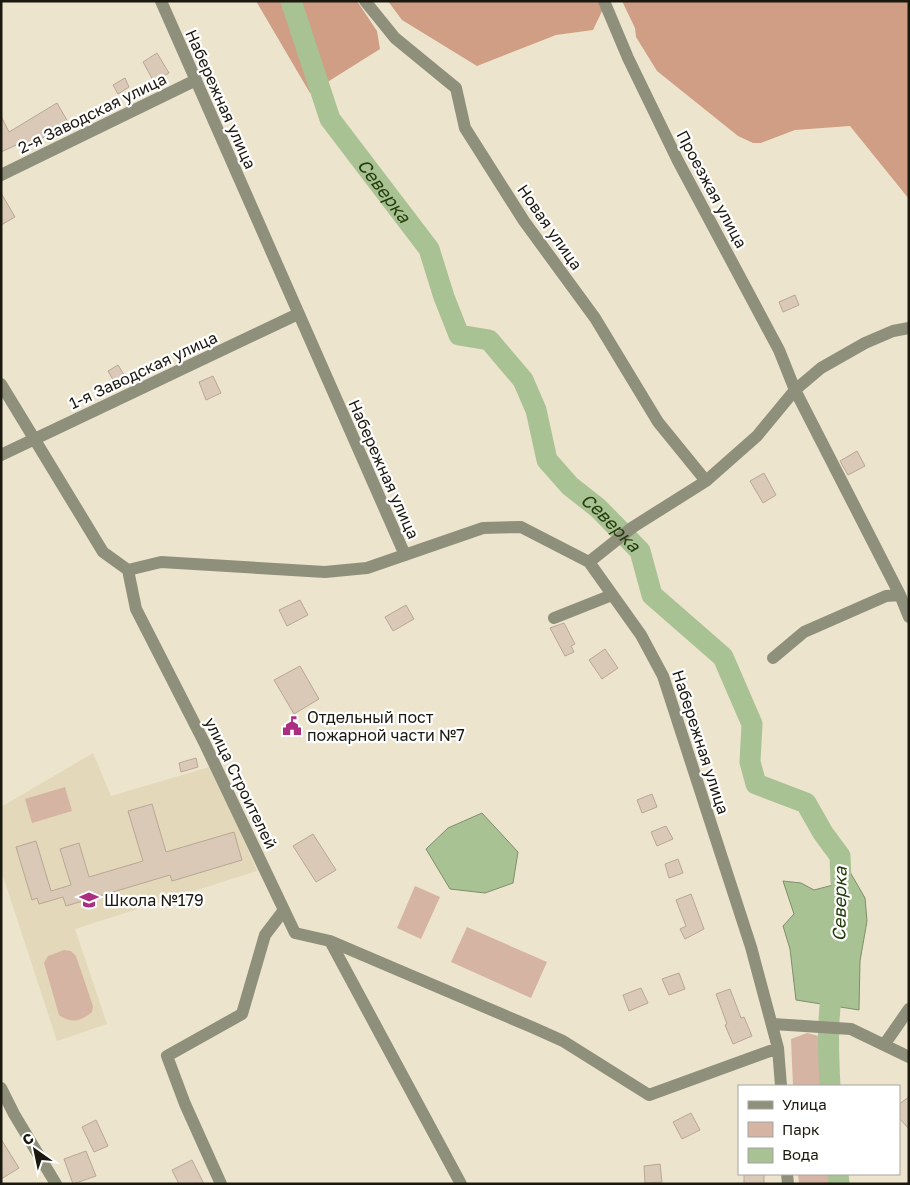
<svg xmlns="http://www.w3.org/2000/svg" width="910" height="1185" viewBox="0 0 910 1185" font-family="'Golos Text',sans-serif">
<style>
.built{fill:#e3d8b9}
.green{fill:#d6b4a3}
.forest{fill:#cf9e85}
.water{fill:#a8c294;stroke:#7e8f6c}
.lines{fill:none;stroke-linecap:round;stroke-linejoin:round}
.river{stroke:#a8c294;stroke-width:21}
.building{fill:#dbc9b7;stroke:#b8a795}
.minor{stroke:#8e907b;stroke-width:12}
.labels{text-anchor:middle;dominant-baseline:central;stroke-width:4.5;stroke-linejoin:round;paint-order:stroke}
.street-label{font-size:16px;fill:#1b1810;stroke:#fff}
.poi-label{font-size:16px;fill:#1b1810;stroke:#fff;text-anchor:start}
.water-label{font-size:18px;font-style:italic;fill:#253d0b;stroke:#fff}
</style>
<rect width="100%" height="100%" fill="#ede4cd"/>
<!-- built -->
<path class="built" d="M93,753L111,796L213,766L257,871L75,929L107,1024L57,1041L1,870V807Z"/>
<!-- green -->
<path class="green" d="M65,787L72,811L32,823L25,799Z
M415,886L440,897L421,939L397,928Z
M467,927L547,962L531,998L451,962Z
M64,950L71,951L76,956L93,1006L92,1012C81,1021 71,1024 59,1015L44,963L48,956Z
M807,1033L819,1036L822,1086H793L791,1039Z
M798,1174H831V1184H799Z"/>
<!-- forest -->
<path class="forest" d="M256,1H357L377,31L380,49L310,93Z
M388,1H599L603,9L593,30L556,35L477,66L402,20Z
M622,1H909V199L850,126L795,130L761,143H753L738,136L657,71L636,37L635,28Z"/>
<!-- water -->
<path class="water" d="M482,813L518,852L513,883L485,893L450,889L426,849L448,828Z
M839,853L865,898L867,921L860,961L859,1010L796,1000L790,949L783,926L794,914L783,881L801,883L814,890L837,884Z"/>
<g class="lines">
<!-- river -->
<g class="river">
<path id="s1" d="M291,1L330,119L429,249L444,297L459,335L489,340L523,380L536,410L547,460L570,486L598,508L640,551L652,595L723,657L752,724L750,762L756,784L806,803L823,833L840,856L841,882"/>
<path d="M830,1086C828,1049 827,1014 834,977"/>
<path d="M838,1174L839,1184"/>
</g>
</g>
<!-- building -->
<path class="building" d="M157,53L169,73L154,82L143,62Z
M125,78L129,87L118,94L113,85Z
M57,103L68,122L27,148L23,142L1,152V116L9,132Z
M1,193L15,217L1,225Z
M795,295L799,305L783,312L779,302Z
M118,365L126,378L116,385L108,371Z
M213,376L221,393L206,400L199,382Z
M857,451L865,466L848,475L840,461Z
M764,473L776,495L763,503L750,481Z
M300,600L308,615L287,626L279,610Z
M406,605L414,619L393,631L385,617Z
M564,623L575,644L571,646L574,652L565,656L550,628Z
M605,649L618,668L602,679L589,660Z
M300,666L319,699L294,714L274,680Z
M196,758L198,767L181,772L179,763Z
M652,794L657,807L642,813L637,800Z
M152,804L166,852L234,832L242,860L172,881L170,875L66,906L63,897L39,904L37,898L32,900L16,847L36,841L51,891L71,885L60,849L79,843L89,877L143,861L128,811Z
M666,826L673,839L657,846L651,832Z
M313,834L336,870L316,882L293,846Z
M678,859L683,873L669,878L665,864Z
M691,894L704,929L685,939L680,929L686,926L676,900Z
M679,973L685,989L669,995L662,979Z
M641,988L648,1003L629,1011L623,995Z
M730,989L741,1018L744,1017L752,1036L733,1044L725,1025L727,1024L716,994Z
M909,1097V1129L899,1118V1104Z
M691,1113L700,1130L682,1139L673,1122Z
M96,1120L108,1146L94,1152L82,1127Z
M1,1139L19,1168L1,1179Z
M86,1151L96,1176L73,1184L64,1159Z
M192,1160L204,1184H179L172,1170Z
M660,1164L662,1182L645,1183L644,1166Z
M744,1174H764V1184H744Z"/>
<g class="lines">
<!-- minor -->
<path class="minor" d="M161,1L405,555
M365,1L395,38L456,88L465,128L524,221L595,318L658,422L706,481
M604,1L628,58L678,161L779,350L795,390L900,595L909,617
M1,175L196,80
M1,384L103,552L128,570L136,609L204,742L295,933L330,941L534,1028L563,1041L649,1095L778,1048
M1,455L298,314
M589,562L633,527L706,481L757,436L795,390L821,368L865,343L893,331L909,328
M128,570L161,562L325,572L367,568L483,528L521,527L589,562L641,635L663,676L751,947L778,1048L781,1086
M554,618L612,595
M773,658L804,632L886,596L900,595
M330,941L461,1184
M773,1024L851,1029L909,1057
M884,1045L909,1009
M1,1088L14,1114L56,1184
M787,1174L788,1184
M221,1184L185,1104L167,1056L242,1014L265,935L284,910"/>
</g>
<!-- icons -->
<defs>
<g id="civic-bare" transform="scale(1.5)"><path d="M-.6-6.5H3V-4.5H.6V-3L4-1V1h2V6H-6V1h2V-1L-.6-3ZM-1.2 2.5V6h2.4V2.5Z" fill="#ab2f80" stroke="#fff" stroke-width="2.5" paint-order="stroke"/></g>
<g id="school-bare" transform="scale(1.5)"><path d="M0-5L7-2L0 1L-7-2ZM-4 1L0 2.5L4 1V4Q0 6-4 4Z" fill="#ab2f80" stroke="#fff" stroke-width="2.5" paint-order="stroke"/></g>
</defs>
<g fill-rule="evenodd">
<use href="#civic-bare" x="292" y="726"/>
<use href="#school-bare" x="89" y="900"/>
</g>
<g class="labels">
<!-- street labels -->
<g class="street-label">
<text transform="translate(221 99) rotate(66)">Набережная улица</text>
<text transform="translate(92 113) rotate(-26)">2-я Заводская улица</text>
<text transform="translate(712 189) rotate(62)">Проезжая улица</text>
<text transform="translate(550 227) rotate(55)">Новая улица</text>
<text transform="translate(143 370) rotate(-25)">1-я Заводская улица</text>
<text transform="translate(384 469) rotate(66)">Набережная улица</text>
<text transform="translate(701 742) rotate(72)">Набережная улица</text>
<text transform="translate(241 783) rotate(64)">улица Строителей</text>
</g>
<!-- poi labels -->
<g class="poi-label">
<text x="307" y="717">Отдельный пост<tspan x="307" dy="18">пожарной части №7</tspan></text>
<text x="104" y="900">Школа №179</text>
</g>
<!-- water labels -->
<g class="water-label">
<text stroke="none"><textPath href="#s1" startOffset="214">Северка</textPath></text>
<text stroke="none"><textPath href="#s1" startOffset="635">Северка</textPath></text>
<text transform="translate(839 904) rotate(-89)">Северка</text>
</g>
</g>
<!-- border -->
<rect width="910" height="1185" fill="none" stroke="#1b1810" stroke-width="5"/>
<!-- legend -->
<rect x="738" y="1085" width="162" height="90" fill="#ffffff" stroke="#a4a39f"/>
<rect x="748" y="1101" width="25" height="8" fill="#8e907b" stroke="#a4a39f"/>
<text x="782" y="1110" font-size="15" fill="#1b1810">Улица</text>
<rect x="748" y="1122" width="25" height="15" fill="#d6b4a3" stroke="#a4a39f"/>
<text x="782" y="1135" font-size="15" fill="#1b1810">Парк</text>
<rect x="748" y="1148" width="25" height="15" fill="#a8c294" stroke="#a4a39f"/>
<text x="782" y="1160" font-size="15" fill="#1b1810">Вода</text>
<!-- north arrow -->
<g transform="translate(35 1150) rotate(327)" stroke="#ffffff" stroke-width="4" paint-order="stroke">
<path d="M0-4L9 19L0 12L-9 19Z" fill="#1b1810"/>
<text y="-8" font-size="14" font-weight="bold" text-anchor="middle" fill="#1b1810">С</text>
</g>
</svg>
